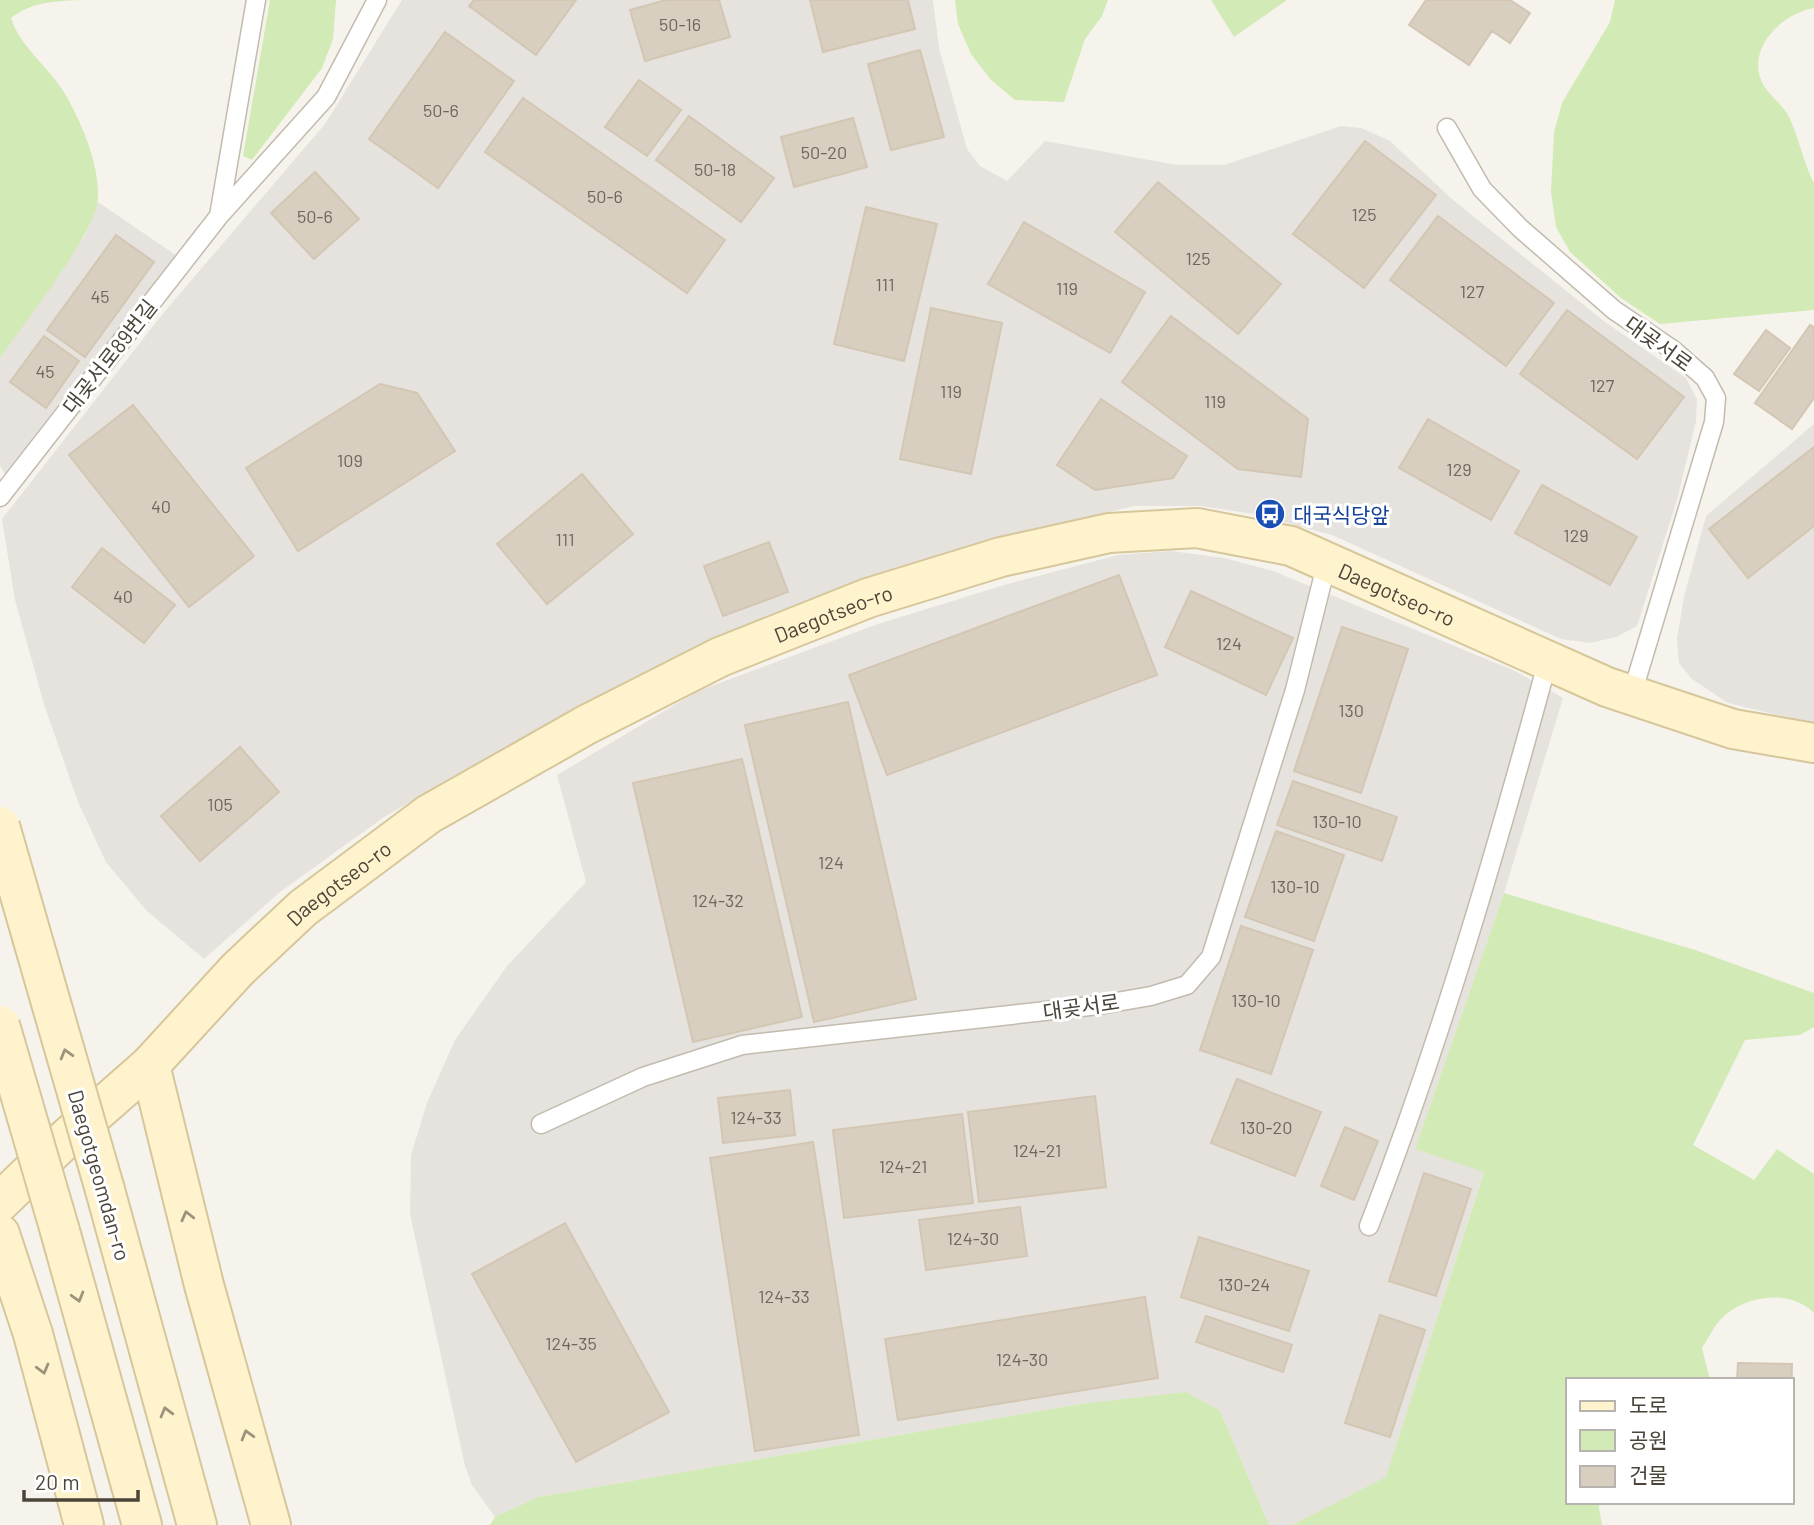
<svg xmlns="http://www.w3.org/2000/svg" width="1814" height="1525" viewBox="0 0 1814 1525" font-family="Barlow,'Noto Sans KR',sans-serif">
<style>
.industrial{fill:#e6e2dd}
.green{fill:#d2eab5}
.building{fill:#d8cfc1;stroke:#d3c7b4;stroke-width:2}
.lines{fill:none;stroke-linecap:round;stroke-linejoin:round}
.lane-casing{stroke:#c2bbae;stroke-width:21}
.secondary-casing{stroke:#d6c79b;stroke-width:42}
.lane{stroke:#fff;stroke-width:18}
.secondary{stroke:#fff3cd;stroke-width:38}
.secondary-bridge-casing{stroke:#d6c79b;stroke-width:42;stroke-linecap:butt}
.secondary-bridge{stroke:#fff3cd;stroke-width:38}
.oneway{stroke:#9c937c}
.labels{text-anchor:middle;dominant-baseline:central;stroke-width:6;stroke-linejoin:round;paint-order:stroke}
.number-label{font-size:18px;fill:#6e675b}
.street-label{font-size:21px;fill:#4b4439;stroke:#fff}
.transit-label{font-size:21px;fill:#164399;stroke:#fff;text-anchor:start}
</style>
<rect width="100%" height="100%" fill="#f6f3ec"/>
<!-- industrial -->
<path class="industrial" d="M402,0H933L939,48L967,149L980,166L1007,181L1045,141L1177,165H1224L1341,126L1361,128L1390,141L1453,200L1605,322L1686,378L1697,399L1696,421L1677,500L1637,626L1616,637L1590,643L1561,639L1332,535L1254,514L1200,506H1134L1003,538L691,651L548,723L384,817L280,892L204,959L147,911L106,862L78,802L44,704L15,600L2,519L165,311L325,124Z
M98,202L177,256L5,474L0,466V358L85,235Z
M1814,424V724L1728,703L1692,679L1679,663L1677,639L1684,597L1706,516Z
M1171,551L1224,558L1273,571L1515,671L1563,698L1504,893L1415,1149L1484,1171L1386,1478L1292,1525H1269L1220,1411L1080,1404L538,1497L495,1517L472,1485L465,1466L410,1214L411,1155L427,1103L455,1040L507,966L586,882L557,775L698,691L875,625L1004,585L1118,555Z"/>
<!-- green -->
<path class="green" d="M0,0H85C58,1 32,1 11,18C20,47 48,66 64,92C81,121 100,165 98,199C96,233 22,326 0,358Z
M270,0H336L333,39L322,68L252,160L243,156Z
M955,0H1108L1102,16L1085,39L1064,102L1015,100L991,80L971,54L958,24Z
M1211,0H1287L1234,37Z
M1615,0H1814V8C1784,13 1750,44 1760,77C1764,92 1782,103 1789,117C1799,138 1803,162 1814,183V310L1660,324L1621,298L1570,252L1556,227L1551,192L1554,132L1562,103L1610,22Z
M1504,893L1695,950L1814,993V1027L1800,1035L1745,1040L1693,1145L1754,1180L1777,1149L1814,1174V1313C1789,1288 1743,1295 1720,1320C1713,1328 1708,1339 1702,1348L1710,1380H1567V1502H1598L1602,1525H1292L1386,1477L1484,1172L1415,1149Z
M1186,1392L1220,1411L1269,1525H490L495,1517L538,1497L1080,1404Z"/>
<!-- building -->
<path class="building" d="M474,0H576L536,55L469,6Z
M666,0H719L730,37L645,61L630,10Z
M810,0H908L915,29L823,52Z
M1426,0H1510L1530,13L1510,43L1492,31L1469,65L1409,25Z
M445,32L514,81L438,188L369,139Z
M920,50L944,137L891,150L868,64Z
M639,80L681,110L647,156L605,127Z
M523,98L725,240L687,293L485,152Z
M689,116L774,178L741,222L656,160Z
M853,118L867,167L794,187L781,137Z
M1365,141L1436,195L1364,288L1293,234Z
M315,172L359,219L314,259L271,213Z
M1158,182L1281,284L1238,334L1115,232Z
M866,207L937,224L904,361L834,344Z
M1438,216L1554,303L1506,366L1390,280Z
M1024,222L1145,292L1110,353L988,284Z
M116,235L154,262L85,357L47,330Z
M931,308L1002,323L971,474L900,459Z
M1567,310L1684,397L1637,459L1520,374Z
M1171,316L1308,419L1301,477L1238,469L1122,382Z
M1810,325L1814,327V398L1792,429L1755,403Z
M1766,330L1790,348L1759,391L1734,374Z
M44,336L79,361L46,408L10,382Z
M380,384L417,393L455,451L298,551L246,468Z
M1101,399L1187,456L1173,478L1095,490L1057,465Z
M133,405L254,556L189,607L69,455Z
M1428,419L1519,471L1491,520L1399,468Z
M1814,447V526L1748,578L1709,529Z
M582,474L633,534L547,604L497,544Z
M1542,485L1637,537L1610,585L1515,533Z
M769,542L788,592L723,616L704,566Z
M102,548L175,605L144,643L72,587Z
M1119,575L1157,675L887,775L849,675Z
M1191,591L1293,638L1266,695L1165,647Z
M1342,627L1408,649L1361,793L1294,771Z
M848,702L916,999L814,1022L745,725Z
M240,747L279,792L200,861L161,816Z
M742,759L802,1017L693,1042L633,783Z
M1293,781L1397,817L1382,861L1277,825Z
M1276,831L1344,855L1314,941L1245,917Z
M1241,926L1313,950L1271,1074L1200,1050Z
M1237,1079L1321,1112L1295,1176L1211,1143Z
M790,1090L795,1135L723,1143L718,1098Z
M1095,1096L1106,1187L979,1202L968,1112Z
M962,1114L973,1203L844,1218L833,1130Z
M1345,1127L1378,1141L1354,1200L1321,1186Z
M813,1142L859,1435L755,1451L710,1158Z
M1424,1173L1471,1189L1436,1296L1389,1281Z
M1020,1207L1027,1256L926,1270L919,1220Z
M565,1223L669,1412L576,1462L472,1274Z
M1199,1237L1309,1271L1289,1331L1181,1297Z
M1145,1297L1158,1378L898,1420L885,1339Z
M1380,1315L1425,1330L1390,1437L1345,1423Z
M1206,1316L1292,1345L1283,1372L1196,1342Z
M1738,1363L1792,1364L1791,1400V1380H1737Z"/>
<g class="lines">
<!-- lane casing -->
<g class="lane-casing">
<path id="lane" d="M1447,128L1482,189L1520,228L1614,310L1673,350L1705,378L1716,398L1714,422L1632,694
M219,216L256,0
M0,497L219,216L326,97L377,0
M541,1124L643,1077L742,1045L1099,1005L1151,996L1187,985L1211,957L1295,690L1327,562
M1369,1226C1441,1040 1496,852 1548,660"/>
</g>
<!-- secondary casing -->
<g class="secondary-casing">
<g id="secondary">
<path d="M150,1065L204,1285L271,1525"/>
<path d="M105,1190L197,1525"/>
<path id="s1" d="M0,1202L60,1144L150,1065L238,969L303,908L429,814L586,725L720,657L868,598L1001,557L1109,533L1197,528L1291,546L1607,687L1733,729L1814,743"/>
<path d="M60,1231L142,1525"/>
<path d="M0,1234L33,1334L84,1525"/>
</g>
</g>
<!-- lane -->
<use href="#lane" class="lane"/>
<!-- secondary -->
<use href="#secondary" class="secondary"/>
<!-- secondary-bridge casing -->
<g class="secondary-bridge-casing">
<path id="secondary-bridge" d="M0,826L105,1190
M0,1025L60,1231"/>
</g>
<!-- secondary-bridge -->
<use href="#secondary-bridge" class="secondary-bridge"/>
</g>
<!-- one-way arrows -->
<defs><path id="oneway-chevron" d="M-2-3.5L2.5 0L-2 3.5" fill="none" stroke-width="1.6" stroke-linecap="round" stroke-linejoin="round" transform="scale(1.75)"/></defs>
<g class="oneway">
<use href="#oneway-chevron" transform="translate(66 1054) rotate(-106)"/>
<use href="#oneway-chevron" transform="translate(187 1216) rotate(-104)"/>
<use href="#oneway-chevron" transform="translate(78 1297) rotate(74)"/>
<use href="#oneway-chevron" transform="translate(43 1369) rotate(75)"/>
<use href="#oneway-chevron" transform="translate(166 1412) rotate(-105)"/>
<use href="#oneway-chevron" transform="translate(247 1435) rotate(-106)"/>
</g>
<!-- icons -->
<defs>
<g id="bus-disc" transform="scale(1.575)"><circle r="9.5" fill="#1a4fb4" stroke="#fff"/><path d="M-5-6H5V4H4V6H2V4H-2V6H-4V4H-5ZM-3.5-4V0h7V-4ZM-3.5 1.2v1.5H-2V1.2ZM2 1.2v1.5H3.5V1.2Z" fill="#fff"/></g>
</defs>
<g fill-rule="evenodd">
<use href="#bus-disc" x="1270" y="514"/>
</g>
<g class="labels">
<!-- number labels -->
<g class="number-label">
<text x="680" y="24">50-16</text>
<text x="441" y="110">50-6</text>
<text x="824" y="152">50-20</text>
<text x="715" y="169">50-18</text>
<text x="605" y="196">50-6</text>
<text x="1364" y="214">125</text>
<text x="315" y="216">50-6</text>
<text x="1198" y="258">125</text>
<text x="885" y="284">111</text>
<text x="1067" y="288">119</text>
<text x="1472" y="291">127</text>
<text x="100" y="296">45</text>
<text x="45" y="371">45</text>
<text x="1602" y="385">127</text>
<text x="951" y="391">119</text>
<text x="1215" y="401">119</text>
<text x="350" y="460">109</text>
<text x="1459" y="469">129</text>
<text x="161" y="506">40</text>
<text x="1576" y="535">129</text>
<text x="565" y="539">111</text>
<text x="123" y="596">40</text>
<text x="1229" y="643">124</text>
<text x="1351" y="710">130</text>
<text x="220" y="804">105</text>
<text x="1337" y="821">130-10</text>
<text x="831" y="862">124</text>
<text x="1295" y="886">130-10</text>
<text x="718" y="900">124-32</text>
<text x="1256" y="1000">130-10</text>
<text x="756" y="1117">124-33</text>
<text x="1266" y="1127">130-20</text>
<text x="1037" y="1150">124-21</text>
<text x="903" y="1166">124-21</text>
<text x="973" y="1238">124-30</text>
<text x="1244" y="1284">130-24</text>
<text x="784" y="1296">124-33</text>
<text x="571" y="1343">124-35</text>
<text x="1022" y="1359">124-30</text>
</g>
<!-- street labels -->
<g class="street-label">
<text transform="translate(1659 343) rotate(36)">대곶서로</text>
<text transform="translate(109 356) rotate(-52)">대곶서로89번길</text>
<text stroke="none"><textPath href="#s1" startOffset="1620">Daegotseo-ro</textPath></text>
<text stroke="none"><textPath href="#s1" startOffset="1032">Daegotseo-ro</textPath></text>
<text stroke="none"><textPath href="#s1" startOffset="466">Daegotseo-ro</textPath></text>
<text transform="translate(1081 1006) rotate(-8)">대곶서로</text>
<text transform="translate(100 1175) rotate(74)">Daegotgeomdan-ro</text>
</g>
<!-- transit labels -->
<g class="transit-label">
<text x="1293" y="514">대국식당앞</text>
</g>
</g>
<!-- legend -->
<rect x="1566" y="1378" width="228" height="126" fill="#ffffff" stroke="#b7b4b0" stroke-width="2"/>
<rect x="1580" y="1401" width="35" height="10" fill="#fff3cd" stroke="#b7b4b0" stroke-width="2"/>
<text x="1629" y="1413" font-size="21" fill="#4b4439">도로</text>
<rect x="1580" y="1430" width="35" height="21" fill="#d2eab5" stroke="#b7b4b0" stroke-width="2"/>
<text x="1629" y="1448" font-size="21" fill="#4b4439">공원</text>
<rect x="1580" y="1466" width="35" height="21" fill="#d8cfc1" stroke="#b7b4b0" stroke-width="2"/>
<text x="1629" y="1483" font-size="21" fill="#4b4439">건물</text>
<!-- scale -->
<path d="M24 1490v10h114v-10" fill="none" stroke="#4b4439" stroke-width="3.5"/>
<text x="35" y="1490" font-size="21" fill="#4b4439" stroke="#ffffff" stroke-width="5" paint-order="stroke">20 m</text>
</svg>
